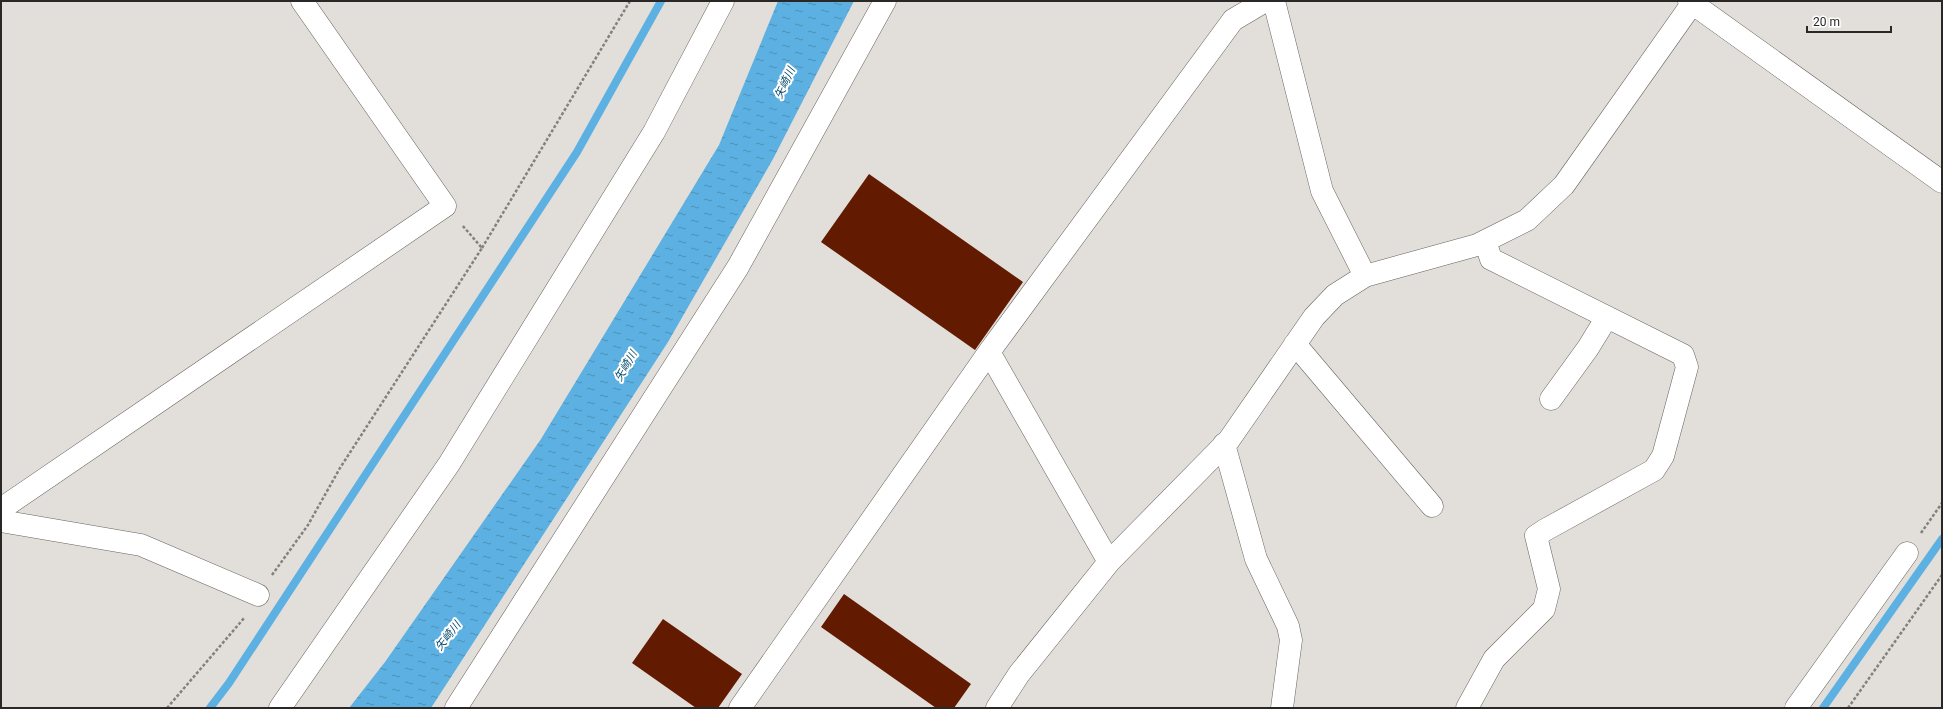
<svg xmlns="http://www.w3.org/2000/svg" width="1943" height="709" viewBox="0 0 1943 709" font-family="Roboto,'Noto Sans JP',sans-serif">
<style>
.water{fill:url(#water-ripples)}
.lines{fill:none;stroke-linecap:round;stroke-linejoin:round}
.stream{stroke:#5db1e2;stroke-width:8}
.building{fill:#621b00}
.minor-casing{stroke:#686460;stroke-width:23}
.path{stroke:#83807d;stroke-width:2.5;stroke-dasharray:3 2;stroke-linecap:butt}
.minor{stroke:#fff;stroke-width:22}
.labels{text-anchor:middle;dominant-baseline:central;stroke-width:4;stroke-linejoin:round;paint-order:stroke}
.water-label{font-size:11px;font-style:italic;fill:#024a6b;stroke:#fff}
</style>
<defs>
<pattern id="water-ripples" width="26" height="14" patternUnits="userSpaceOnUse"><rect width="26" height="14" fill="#5db1e2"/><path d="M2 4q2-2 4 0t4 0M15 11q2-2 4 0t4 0" fill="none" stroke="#4d90b7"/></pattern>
</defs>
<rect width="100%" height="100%" fill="#e2ded9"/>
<!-- water -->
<path class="water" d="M778,1H854L773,159L668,342L431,708H349L385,662L541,439L719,145Z"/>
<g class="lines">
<!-- stream -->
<path class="stream" d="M210,708L229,683L577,152L661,1
M1823,708L1942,539"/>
</g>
<!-- building -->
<path class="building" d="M869,174L1023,282L975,350L821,242Z
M844,594L971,684L954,708H936L821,627Z
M663,619L742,674L718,708H696L632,663Z"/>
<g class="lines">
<!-- minor casing -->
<g class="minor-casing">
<path id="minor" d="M1274,1L1322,191L1365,276
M1689,1L1942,182
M1295,344L1432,506
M989,352L1109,562
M1551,399L1588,348L1607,317
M1224,444L1256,559L1288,626L1291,640L1282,708
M1,509L445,206L302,1
M1,521L141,545L258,595
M280,708L449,464L654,132L723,1
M456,708L738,267L885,1
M740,708L989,352L1233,20L1265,1
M997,708L1019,674L1109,562L1229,440L1314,317L1335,295L1365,276L1477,245L1527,220L1564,185L1694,1
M1467,708L1494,659L1544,609L1549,589L1536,536L1545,530L1654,470L1663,456L1687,367L1683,355L1491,259L1485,241
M1796,708L1907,553"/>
</g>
<!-- path -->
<path class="path" d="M482,248L630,1
M1921,533L1942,503
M272,575L308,525L340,468L482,248L462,225
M167,708L245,617
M1848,708L1942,575"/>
<!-- minor -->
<use href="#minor" class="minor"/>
</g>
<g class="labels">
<!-- water labels -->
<g class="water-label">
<text transform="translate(785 83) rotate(-65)">矢崎川</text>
<text transform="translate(626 366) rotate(-60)">矢崎川</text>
<text transform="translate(448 636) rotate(-52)">矢崎川</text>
</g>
</g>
<!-- border -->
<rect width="1943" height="709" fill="none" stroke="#292826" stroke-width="4"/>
<!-- scale -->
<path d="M1807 26v6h84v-6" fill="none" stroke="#292826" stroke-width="2"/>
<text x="1813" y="26" font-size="12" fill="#292826" stroke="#ffffff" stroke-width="3" paint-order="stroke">20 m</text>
</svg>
